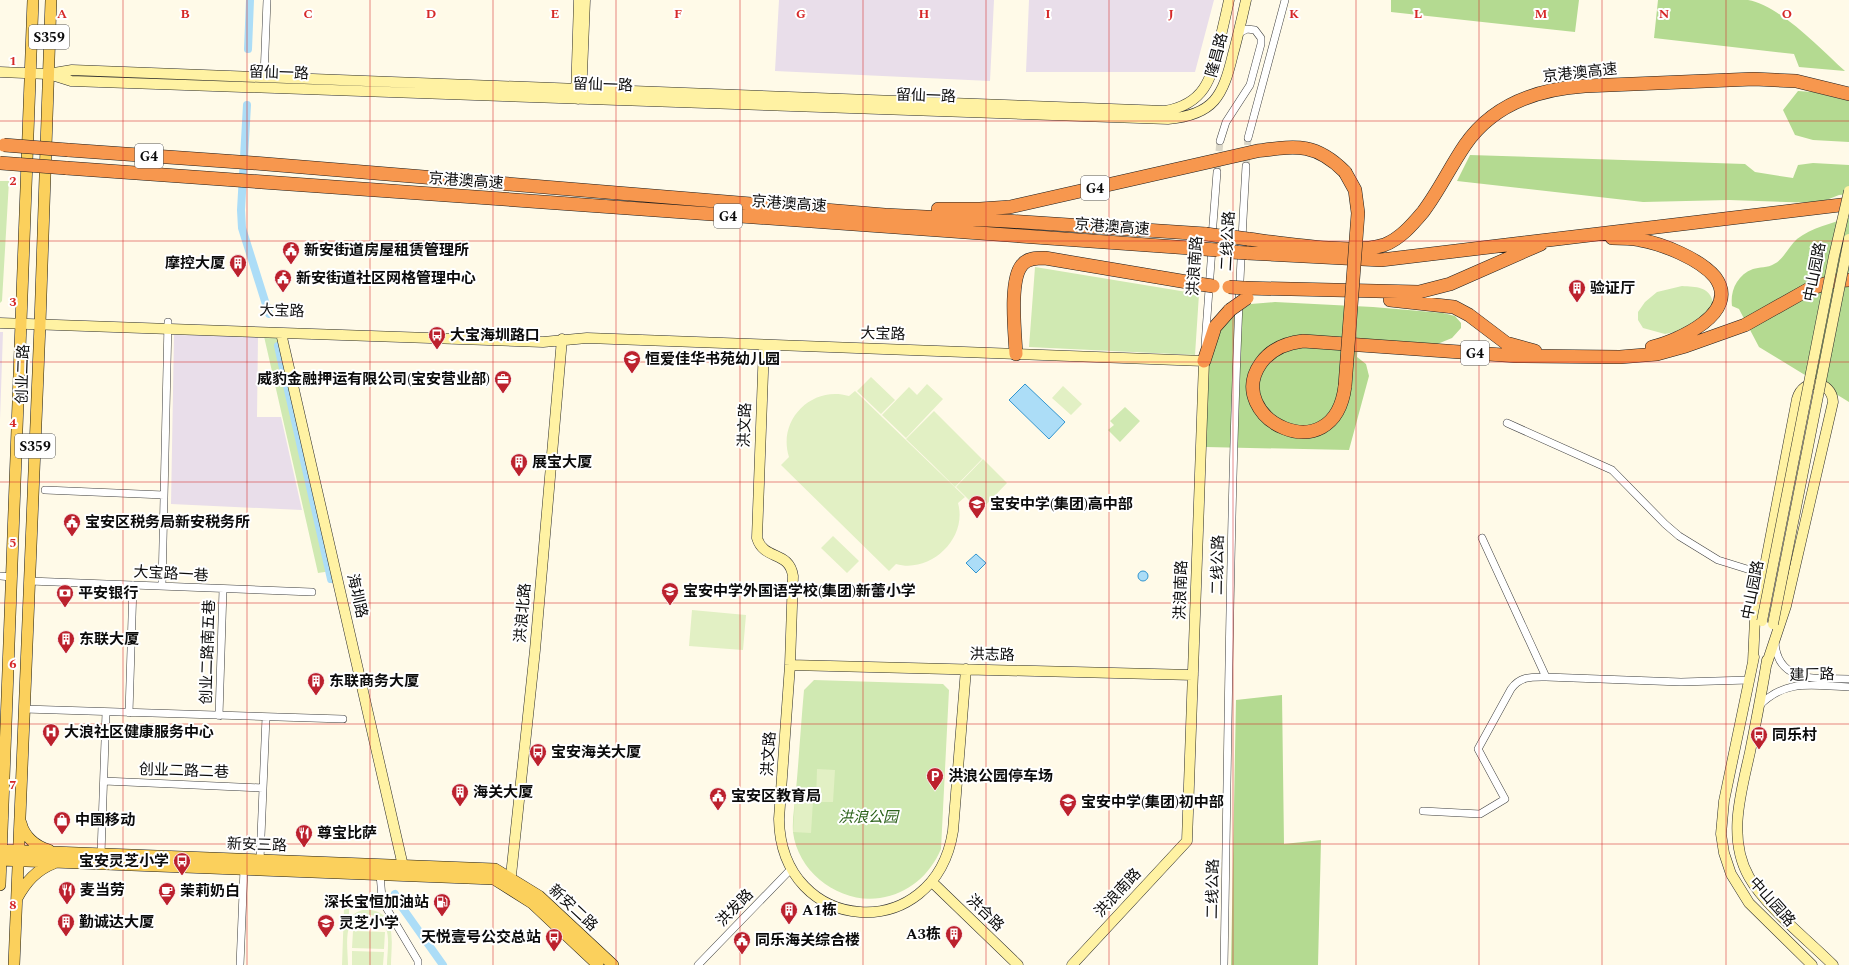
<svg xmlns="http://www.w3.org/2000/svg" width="1849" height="965" viewBox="0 0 1849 965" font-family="Spectral,'Noto Sans SC',serif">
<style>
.industrial{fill:#e9deea}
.green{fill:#d0e9b2}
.forest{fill:#b4da91}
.pitch{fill:#e2f0c4}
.water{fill:#acddf7;stroke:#3295cf}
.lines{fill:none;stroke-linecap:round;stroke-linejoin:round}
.canal{stroke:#acddf7;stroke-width:8}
.street-tunnel{stroke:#dad6c7;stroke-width:7;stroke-dasharray:7 3.5;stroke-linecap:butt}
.street-casing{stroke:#3e3e3e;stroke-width:8}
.secondary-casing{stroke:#2d2d2d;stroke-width:11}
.primary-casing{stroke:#1c1c1c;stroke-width:12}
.highway-casing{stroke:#1c1c1c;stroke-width:14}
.street{stroke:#fff;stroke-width:7}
.secondary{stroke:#fff2a3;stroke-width:10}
.primary{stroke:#fbd05c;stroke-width:11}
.highway{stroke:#f7974e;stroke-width:13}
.secondary-bridge-casing{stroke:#2d2d2d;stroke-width:11;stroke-linecap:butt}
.highway-bridge-casing{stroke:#1c1c1c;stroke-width:14;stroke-linecap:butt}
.secondary-bridge{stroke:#fff2a3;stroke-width:10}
.highway-bridge{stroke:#f7974e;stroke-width:13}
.grid{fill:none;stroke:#d62828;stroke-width:1;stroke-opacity:0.55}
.labels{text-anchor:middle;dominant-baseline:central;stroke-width:4;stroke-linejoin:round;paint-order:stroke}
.shield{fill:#fff;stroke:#545454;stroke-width:1}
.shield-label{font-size:14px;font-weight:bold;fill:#0b0b0b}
.street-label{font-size:15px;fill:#0b0b0b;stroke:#fff}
.poi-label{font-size:15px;font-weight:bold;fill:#0b0b0b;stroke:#fff;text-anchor:start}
.park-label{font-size:15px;font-style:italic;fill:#2c621b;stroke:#fff}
.grid-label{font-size:13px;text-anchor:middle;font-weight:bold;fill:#d62828;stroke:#fff;stroke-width:4;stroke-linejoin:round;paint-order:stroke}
</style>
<rect width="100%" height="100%" fill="#fffae8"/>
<!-- industrial -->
<path class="industrial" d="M779,0H994L990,81L775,71Z
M1029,0H1214L1195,72H1026Z
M0,332H3L0,420Z
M174,335L258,336L257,417H281L302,510L171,504Z"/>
<!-- green -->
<path class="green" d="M0,181H9L2,301L0,303Z
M1035,267L1199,294L1195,355L1029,347Z
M1682,286C1696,287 1709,286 1713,302L1706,317L1689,329L1665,334L1643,328L1638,320V312L1645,302L1657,292Z
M263,332L281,333L338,570L318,573Z
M1125,407L1140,421L1120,442L1108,430L1114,425L1110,421Z
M814,680L943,684L949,690L941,849C930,875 908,894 880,898C840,904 798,873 793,832C792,819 795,803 796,790C799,757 801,723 804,690Z"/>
<!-- forest -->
<path class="forest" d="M1391,0H1579L1575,32L1391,12Z
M1658,0H1748C1781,6 1820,49 1845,71L1799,67L1794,54L1654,38Z
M1798,91L1813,92L1849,101V142L1813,140L1795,135L1783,110Z
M1470,155L1745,164L1755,172L1793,178L1798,165L1813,163L1849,165V194L1839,195L1819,203L1729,200L1643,202L1457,181Z
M1849,218V402L1759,347L1739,309L1732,306C1730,291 1737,275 1753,269C1759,267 1768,268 1774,264C1784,259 1789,246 1797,239C1811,228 1832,223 1849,218Z
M1275,302L1373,307L1443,313L1455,316L1461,323V328L1452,338L1435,345L1358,343L1357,357L1366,364L1369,376L1349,450L1206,447L1207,360L1219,327L1232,316L1251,304Z
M1282,695L1284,844L1321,840L1318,965H1231L1236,700Z"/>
<!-- pitch -->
<path class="pitch" d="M871,377L895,400L881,414L857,391Z
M927,384L943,399L906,438L882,415L909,387L917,395Z
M1063,386L1082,404L1071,415L1052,398Z
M855,391L965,497L958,503C968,539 930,574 896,564L889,571L781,465L789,457C777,420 812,385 849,396Z
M934,411L958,435L931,463L906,439Z
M958,435L982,459L955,487L931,463Z
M983,459L1007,483L980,511L956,487Z
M833,536L859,561L847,573L821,548Z
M692,610L746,615L743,650L689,646Z
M817,769L835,770L833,802H816Z
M795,800L813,801L811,833L793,832Z
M344,909H349V918C356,912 362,908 371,910C398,914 391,945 391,965H387C387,954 390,939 386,928C381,912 358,910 350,925C345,936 348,953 348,965H342Z
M353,931L385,932L384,949L352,948Z
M352,951L384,952L383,965H352Z"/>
<!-- water -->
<path class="water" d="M1025,384L1065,422L1049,439L1009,400Z
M976,554L986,563L976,573L966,563Z
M1138 576a5 5 0 1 1 10 0a5 5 0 1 1-10 0Z"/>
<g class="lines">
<!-- canal -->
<path class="canal" d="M248,49L250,0
M247,105L241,210L242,228L269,314
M278,346L331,579
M395,894L399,903L443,965"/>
<!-- street-tunnel -->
<path class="street-tunnel" d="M1246,166L1248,138
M1217,172L1220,141"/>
<!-- street casing -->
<g class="street-casing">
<path id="street" d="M264,77L267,0
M1248,138L1285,0
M1220,141L1226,122L1250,85L1261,44V38L1255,30L1247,29L1239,33
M1212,237L1217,172
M1205,345L1212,248
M1507,423L1612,470L1665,524L1679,536L1718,560L1763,574
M45,490L164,495
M1482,538L1546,677L1681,682L1749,680
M0,576L12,577
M29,581L312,592
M162,586L168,322
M1775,643C1778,684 1819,678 1849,679
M1759,706C1786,678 1813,686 1849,687
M24,709L343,719
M129,713L133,585
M219,716L223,589
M104,781L263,788
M1423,811L1480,814L1505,799L1478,749L1511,689C1520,676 1532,677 1546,677
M101,854L106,712
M260,860L266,717
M380,874L382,898L387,909L418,961V965
M240,965L244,869
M698,965L791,869
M1224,965C1229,699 1230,432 1246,166"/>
</g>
<!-- secondary casing -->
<g class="secondary-casing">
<path id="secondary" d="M579,0L576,97L578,99L581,98L585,0
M0,72L48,74L72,70L1165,111C1204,104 1211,80 1219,45C1222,30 1226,15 1229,0
M52,75L71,81L1168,119C1214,115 1223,96 1233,54C1238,36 1242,18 1246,0
M0,323L543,342L587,338L1204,361L1187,841L1072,965
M281,333L403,866
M764,345L757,538C764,561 789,550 793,576L790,665L779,819C781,936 935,946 953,831L966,669
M1754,657L1724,801L1721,834L1724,853L1731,874L1749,903L1812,965
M1767,660C1762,691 1756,722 1750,752C1741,793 1727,838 1749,877C1766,907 1808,940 1833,965
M1753,662L1755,618L1797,399C1803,377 1832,380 1833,402L1786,606L1766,666
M790,665L1193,675
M932,882L1018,965
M510,885L535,650L562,339"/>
</g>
<!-- primary casing -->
<g class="primary-casing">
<path id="primary" d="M21,823C24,836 35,846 49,850
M0,850L495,869L539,896L613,965
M0,860L494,879L532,903L598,965
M0,885L33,0
M17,898C26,882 36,870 54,863
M14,965L40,324L51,0"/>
</g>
<!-- highway casing -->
<g class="highway-casing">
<path id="highway" d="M68,150L253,163L885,215L1007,221L1206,234
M66,168L1204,249
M938,209H980L1010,207L1257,151C1296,146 1315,142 1345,172
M1612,238C1621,238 1631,238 1640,240C1663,244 1700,259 1715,277C1742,313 1677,341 1652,347
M1248,239C1281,243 1354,255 1384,245C1400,239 1412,225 1423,212C1439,191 1450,167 1465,145C1493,104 1538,89 1585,86L1754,79L1796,81L1849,94
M1247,253L1381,260L1849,204
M1244,288L1419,292L1450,284L1541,244
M1390,300L1454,307L1469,315L1506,343L1535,351
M1016,354C1015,333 1009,280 1022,265C1027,258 1037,258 1045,258L1199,284
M1204,361L1215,327L1230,310
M1345,386C1334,474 1222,418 1261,363C1271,349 1286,343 1303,341L1517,356L1620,357L1657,354L1686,346L1745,325L1809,289L1834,281L1849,280"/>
</g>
<!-- street -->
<use href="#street" class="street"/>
<!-- secondary -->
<use href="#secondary" class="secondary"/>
<!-- primary -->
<use href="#primary" class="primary"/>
<!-- highway -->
<use href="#highway" class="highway"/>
<!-- secondary-bridge casing -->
<g class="secondary-bridge-casing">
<path id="secondary-bridge" d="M1762,621L1834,256L1849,191
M1773,624L1849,239"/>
</g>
<!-- highway-bridge casing -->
<g class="highway-bridge-casing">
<path id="highway-bridge" d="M4,145L68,150
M0,163L66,168
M1206,234L1220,236
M1233,237L1248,239
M1204,249L1217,250
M1231,252L1247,253
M1199,284L1213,286
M1229,287L1244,288
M1230,310L1247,298
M1345,386L1358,213L1355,190L1345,172"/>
</g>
<!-- secondary-bridge -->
<use href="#secondary-bridge" class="secondary-bridge"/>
<!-- highway-bridge -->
<use href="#highway-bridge" class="highway-bridge"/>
</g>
<!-- grid -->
<path class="grid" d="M123,0V965M247,0V965M370,0V965M493,0V965M616,0V965M740,0V965M863,0V965M986,0V965M1109,0V965M1233,0V965M1356,0V965M1479,0V965M1602,0V965M1726,0V965M0,121H1849M0,241H1849M0,362H1849M0,482H1849M0,603H1849M0,724H1849M0,844H1849"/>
<!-- icons -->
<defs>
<g id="civic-pin" transform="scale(0.9)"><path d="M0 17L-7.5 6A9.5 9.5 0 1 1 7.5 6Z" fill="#bc212d" stroke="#fff"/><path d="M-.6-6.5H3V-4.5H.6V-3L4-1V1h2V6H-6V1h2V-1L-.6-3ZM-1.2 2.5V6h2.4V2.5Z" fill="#fff"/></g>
<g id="building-pin" transform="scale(0.9)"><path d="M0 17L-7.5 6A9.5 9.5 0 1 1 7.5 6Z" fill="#bc212d" stroke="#fff"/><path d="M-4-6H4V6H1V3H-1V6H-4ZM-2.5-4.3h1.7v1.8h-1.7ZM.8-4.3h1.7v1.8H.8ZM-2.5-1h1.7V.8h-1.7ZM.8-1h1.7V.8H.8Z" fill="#fff"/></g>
<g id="bus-pin" transform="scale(0.9)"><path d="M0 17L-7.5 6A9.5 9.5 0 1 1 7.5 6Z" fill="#bc212d" stroke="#fff"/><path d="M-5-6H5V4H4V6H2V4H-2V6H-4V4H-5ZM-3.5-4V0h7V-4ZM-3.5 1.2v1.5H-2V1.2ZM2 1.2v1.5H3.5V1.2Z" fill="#fff"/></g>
<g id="school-pin" transform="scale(0.9)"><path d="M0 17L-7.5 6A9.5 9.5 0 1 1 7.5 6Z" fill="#bc212d" stroke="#fff"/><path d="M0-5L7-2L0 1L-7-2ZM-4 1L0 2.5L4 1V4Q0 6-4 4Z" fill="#fff"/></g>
<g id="office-pin" transform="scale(0.9)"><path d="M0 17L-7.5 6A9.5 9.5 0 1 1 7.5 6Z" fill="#bc212d" stroke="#fff"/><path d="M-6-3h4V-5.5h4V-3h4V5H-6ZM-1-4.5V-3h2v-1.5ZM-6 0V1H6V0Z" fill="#fff"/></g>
<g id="bank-pin" transform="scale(0.9)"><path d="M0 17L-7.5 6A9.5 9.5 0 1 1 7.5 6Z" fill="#bc212d" stroke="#fff"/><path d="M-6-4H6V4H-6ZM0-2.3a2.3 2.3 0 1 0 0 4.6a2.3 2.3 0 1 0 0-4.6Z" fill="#fff"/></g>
<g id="hospital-pin" transform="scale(0.9)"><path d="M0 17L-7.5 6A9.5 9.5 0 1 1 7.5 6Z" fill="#bc212d" stroke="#fff"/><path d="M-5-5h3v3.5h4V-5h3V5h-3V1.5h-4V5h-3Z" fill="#fff"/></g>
<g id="parking-pin" transform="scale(0.9)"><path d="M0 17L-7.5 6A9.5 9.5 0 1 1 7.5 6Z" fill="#bc212d" stroke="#fff"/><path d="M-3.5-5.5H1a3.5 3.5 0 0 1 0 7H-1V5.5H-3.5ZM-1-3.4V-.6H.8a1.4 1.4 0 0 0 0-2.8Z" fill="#fff"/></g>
<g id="shop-pin" transform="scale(0.9)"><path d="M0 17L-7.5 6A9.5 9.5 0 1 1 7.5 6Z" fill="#bc212d" stroke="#fff"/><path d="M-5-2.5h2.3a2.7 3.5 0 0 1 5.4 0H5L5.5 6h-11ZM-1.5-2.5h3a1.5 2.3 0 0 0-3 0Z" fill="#fff"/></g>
<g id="restaurant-pin" transform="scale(0.9)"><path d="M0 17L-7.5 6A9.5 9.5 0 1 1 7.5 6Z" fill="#bc212d" stroke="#fff"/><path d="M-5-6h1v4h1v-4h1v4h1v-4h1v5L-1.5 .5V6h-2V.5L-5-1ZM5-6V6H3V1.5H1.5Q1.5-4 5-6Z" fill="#fff"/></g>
<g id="cafe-pin" transform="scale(0.9)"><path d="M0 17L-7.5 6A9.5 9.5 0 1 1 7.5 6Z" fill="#bc212d" stroke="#fff"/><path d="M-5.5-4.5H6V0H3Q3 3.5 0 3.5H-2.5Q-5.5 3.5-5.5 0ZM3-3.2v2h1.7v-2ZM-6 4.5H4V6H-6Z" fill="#fff"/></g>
<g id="fuel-pin" transform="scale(0.9)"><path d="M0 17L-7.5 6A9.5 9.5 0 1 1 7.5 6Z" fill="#bc212d" stroke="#fff"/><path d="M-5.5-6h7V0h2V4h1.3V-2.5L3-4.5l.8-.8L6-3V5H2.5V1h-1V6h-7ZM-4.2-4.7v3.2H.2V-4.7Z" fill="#fff"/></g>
</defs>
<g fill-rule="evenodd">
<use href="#civic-pin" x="291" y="250"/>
<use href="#building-pin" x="238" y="263"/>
<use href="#civic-pin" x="283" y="278"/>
<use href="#building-pin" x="1577" y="288"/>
<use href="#bus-pin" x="437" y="335"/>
<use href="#school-pin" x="632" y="359"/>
<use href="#office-pin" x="503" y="379"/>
<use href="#building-pin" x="519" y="462"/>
<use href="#school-pin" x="977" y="504"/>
<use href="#civic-pin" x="72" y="522"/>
<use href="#school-pin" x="670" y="591"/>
<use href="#bank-pin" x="65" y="593"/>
<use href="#building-pin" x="66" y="639"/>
<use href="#building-pin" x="316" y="681"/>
<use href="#hospital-pin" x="51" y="732"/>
<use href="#bus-pin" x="1759" y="735"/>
<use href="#bus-pin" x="538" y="752"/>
<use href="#parking-pin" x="935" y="776"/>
<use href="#building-pin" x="460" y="792"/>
<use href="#civic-pin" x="718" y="796"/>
<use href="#school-pin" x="1068" y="802"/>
<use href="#shop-pin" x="62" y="820"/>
<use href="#restaurant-pin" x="304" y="833"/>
<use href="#bus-pin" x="182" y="861"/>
<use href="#restaurant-pin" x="67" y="890"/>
<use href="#cafe-pin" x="167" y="891"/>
<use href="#fuel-pin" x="442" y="902"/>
<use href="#building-pin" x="789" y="910"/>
<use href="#building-pin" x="66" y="922"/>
<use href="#school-pin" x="326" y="923"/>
<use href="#building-pin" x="954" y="934"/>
<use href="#bus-pin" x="554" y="937"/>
<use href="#civic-pin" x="742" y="940"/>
</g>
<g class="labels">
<!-- shield labels -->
<g class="shield">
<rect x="29" y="25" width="40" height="24" rx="3"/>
<rect x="135" y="144" width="28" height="24" rx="3"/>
<rect x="1081" y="176" width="28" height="24" rx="3"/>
<rect x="714" y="204" width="28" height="24" rx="3"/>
<rect x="1461" y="341" width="28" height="24" rx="3"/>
<rect x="15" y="434" width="40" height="24" rx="3"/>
</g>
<g class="shield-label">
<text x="49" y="37">S359</text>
<text x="149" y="156">G4</text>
<text x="1095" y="188">G4</text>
<text x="728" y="216">G4</text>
<text x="1475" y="353">G4</text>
<text x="35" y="446">S359</text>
</g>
<!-- street labels -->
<g class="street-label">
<text transform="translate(1217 55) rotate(-75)">隆昌路</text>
<text transform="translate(279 73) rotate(2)">留仙一路</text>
<text transform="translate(1580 73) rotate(-6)">京港澳高速</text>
<text transform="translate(603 85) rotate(2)">留仙一路</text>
<text transform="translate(926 96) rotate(2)">留仙一路</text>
<text transform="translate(466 181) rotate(4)">京港澳高速</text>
<text transform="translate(789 204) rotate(4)">京港澳高速</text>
<text transform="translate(1112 227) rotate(4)">京港澳高速</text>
<text transform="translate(1228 241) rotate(-87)">二线公路</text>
<text transform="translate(1195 266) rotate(-86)">洪浪南路</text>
<text transform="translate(1815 272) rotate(-79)">中山园路</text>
<text transform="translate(282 311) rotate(2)">大宝路</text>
<text transform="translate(883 334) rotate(2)">大宝路</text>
<text transform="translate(23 374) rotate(-88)">创业二路</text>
<text transform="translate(745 425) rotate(-88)">洪文路</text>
<text transform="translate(1218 565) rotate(-89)">二线公路</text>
<text transform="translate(171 574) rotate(3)">大宝路一巷</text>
<text transform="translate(1181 590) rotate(-88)">洪浪南路</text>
<text transform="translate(1753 590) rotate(-79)">中山园路</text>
<text transform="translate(357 596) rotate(77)">海圳路</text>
<text transform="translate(523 613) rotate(-85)">洪浪北路</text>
<text transform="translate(208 652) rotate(-88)">创业二路南五巷</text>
<text transform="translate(992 655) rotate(1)">洪志路</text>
<text transform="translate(1812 675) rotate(-1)">建厂路</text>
<text transform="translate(769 754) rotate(-86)">洪文路</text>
<text transform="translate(184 771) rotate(2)">创业二路二巷</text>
<text transform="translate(257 845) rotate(2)">新安三路</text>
<text transform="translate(1213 889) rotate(-89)">二线公路</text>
<text transform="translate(1118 893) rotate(-47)">洪浪南路</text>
<text transform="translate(1772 902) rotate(48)">中山园路</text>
<text transform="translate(573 908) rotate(43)">新安二路</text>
<text transform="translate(735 908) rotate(-46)">洪发路</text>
<text transform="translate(985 913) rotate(44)">洪合路</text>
</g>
<!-- poi labels -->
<g class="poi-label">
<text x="304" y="250">新安街道房屋租赁管理所</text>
<text x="225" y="263" text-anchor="end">摩控大厦</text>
<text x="296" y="278">新安街道社区网格管理中心</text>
<text x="1590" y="288">验证厅</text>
<text x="450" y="335">大宝海圳路口</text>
<text x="645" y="359">恒爱佳华书苑幼儿园</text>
<text x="490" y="379" text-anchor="end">威豹金融押运有限公司(宝安营业部)</text>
<text x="532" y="462">展宝大厦</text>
<text x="990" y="504">宝安中学(集团)高中部</text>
<text x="85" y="522">宝安区税务局新安税务所</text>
<text x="683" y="591">宝安中学外国语学校(集团)新蕾小学</text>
<text x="78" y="593">平安银行</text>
<text x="79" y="639">东联大厦</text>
<text x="329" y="681">东联商务大厦</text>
<text x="64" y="732">大浪社区健康服务中心</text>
<text x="1772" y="735">同乐村</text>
<text x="551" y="752">宝安海关大厦</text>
<text x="948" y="776">洪浪公园停车场</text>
<text x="473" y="792">海关大厦</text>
<text x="731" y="796">宝安区教育局</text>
<text x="1081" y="802">宝安中学(集团)初中部</text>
<text x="75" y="820">中国移动</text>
<text x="317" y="833">尊宝比萨</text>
<text x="169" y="861" text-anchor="end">宝安灵芝小学</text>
<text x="80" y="890">麦当劳</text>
<text x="180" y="891">茉莉奶白</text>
<text x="429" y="902" text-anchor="end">深长宝恒加油站</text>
<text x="802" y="910">A1栋</text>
<text x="79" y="922">勤诚达大厦</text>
<text x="339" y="923">灵芝小学</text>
<text x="941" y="934" text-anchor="end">A3栋</text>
<text x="541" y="937" text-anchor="end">天悦壹号公交总站</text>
<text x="755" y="940">同乐海关综合楼</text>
</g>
<!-- park labels -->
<g class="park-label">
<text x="868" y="817">洪浪公园</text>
</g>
</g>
<g class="grid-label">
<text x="62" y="18">A</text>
<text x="185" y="18">B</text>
<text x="308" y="18">C</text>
<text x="431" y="18">D</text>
<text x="555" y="18">E</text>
<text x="678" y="18">F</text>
<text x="801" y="18">G</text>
<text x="924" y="18">H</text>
<text x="1048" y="18">I</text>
<text x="1171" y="18">J</text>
<text x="1294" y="18">K</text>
<text x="1418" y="18">L</text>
<text x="1541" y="18">M</text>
<text x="1664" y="18">N</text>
<text x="1787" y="18">O</text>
<text x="13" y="65">1</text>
<text x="13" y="185">2</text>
<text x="13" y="306">3</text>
<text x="13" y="427">4</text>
<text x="13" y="547">5</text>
<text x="13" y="668">6</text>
<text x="13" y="789">7</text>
<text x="13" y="909">8</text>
</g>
</svg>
